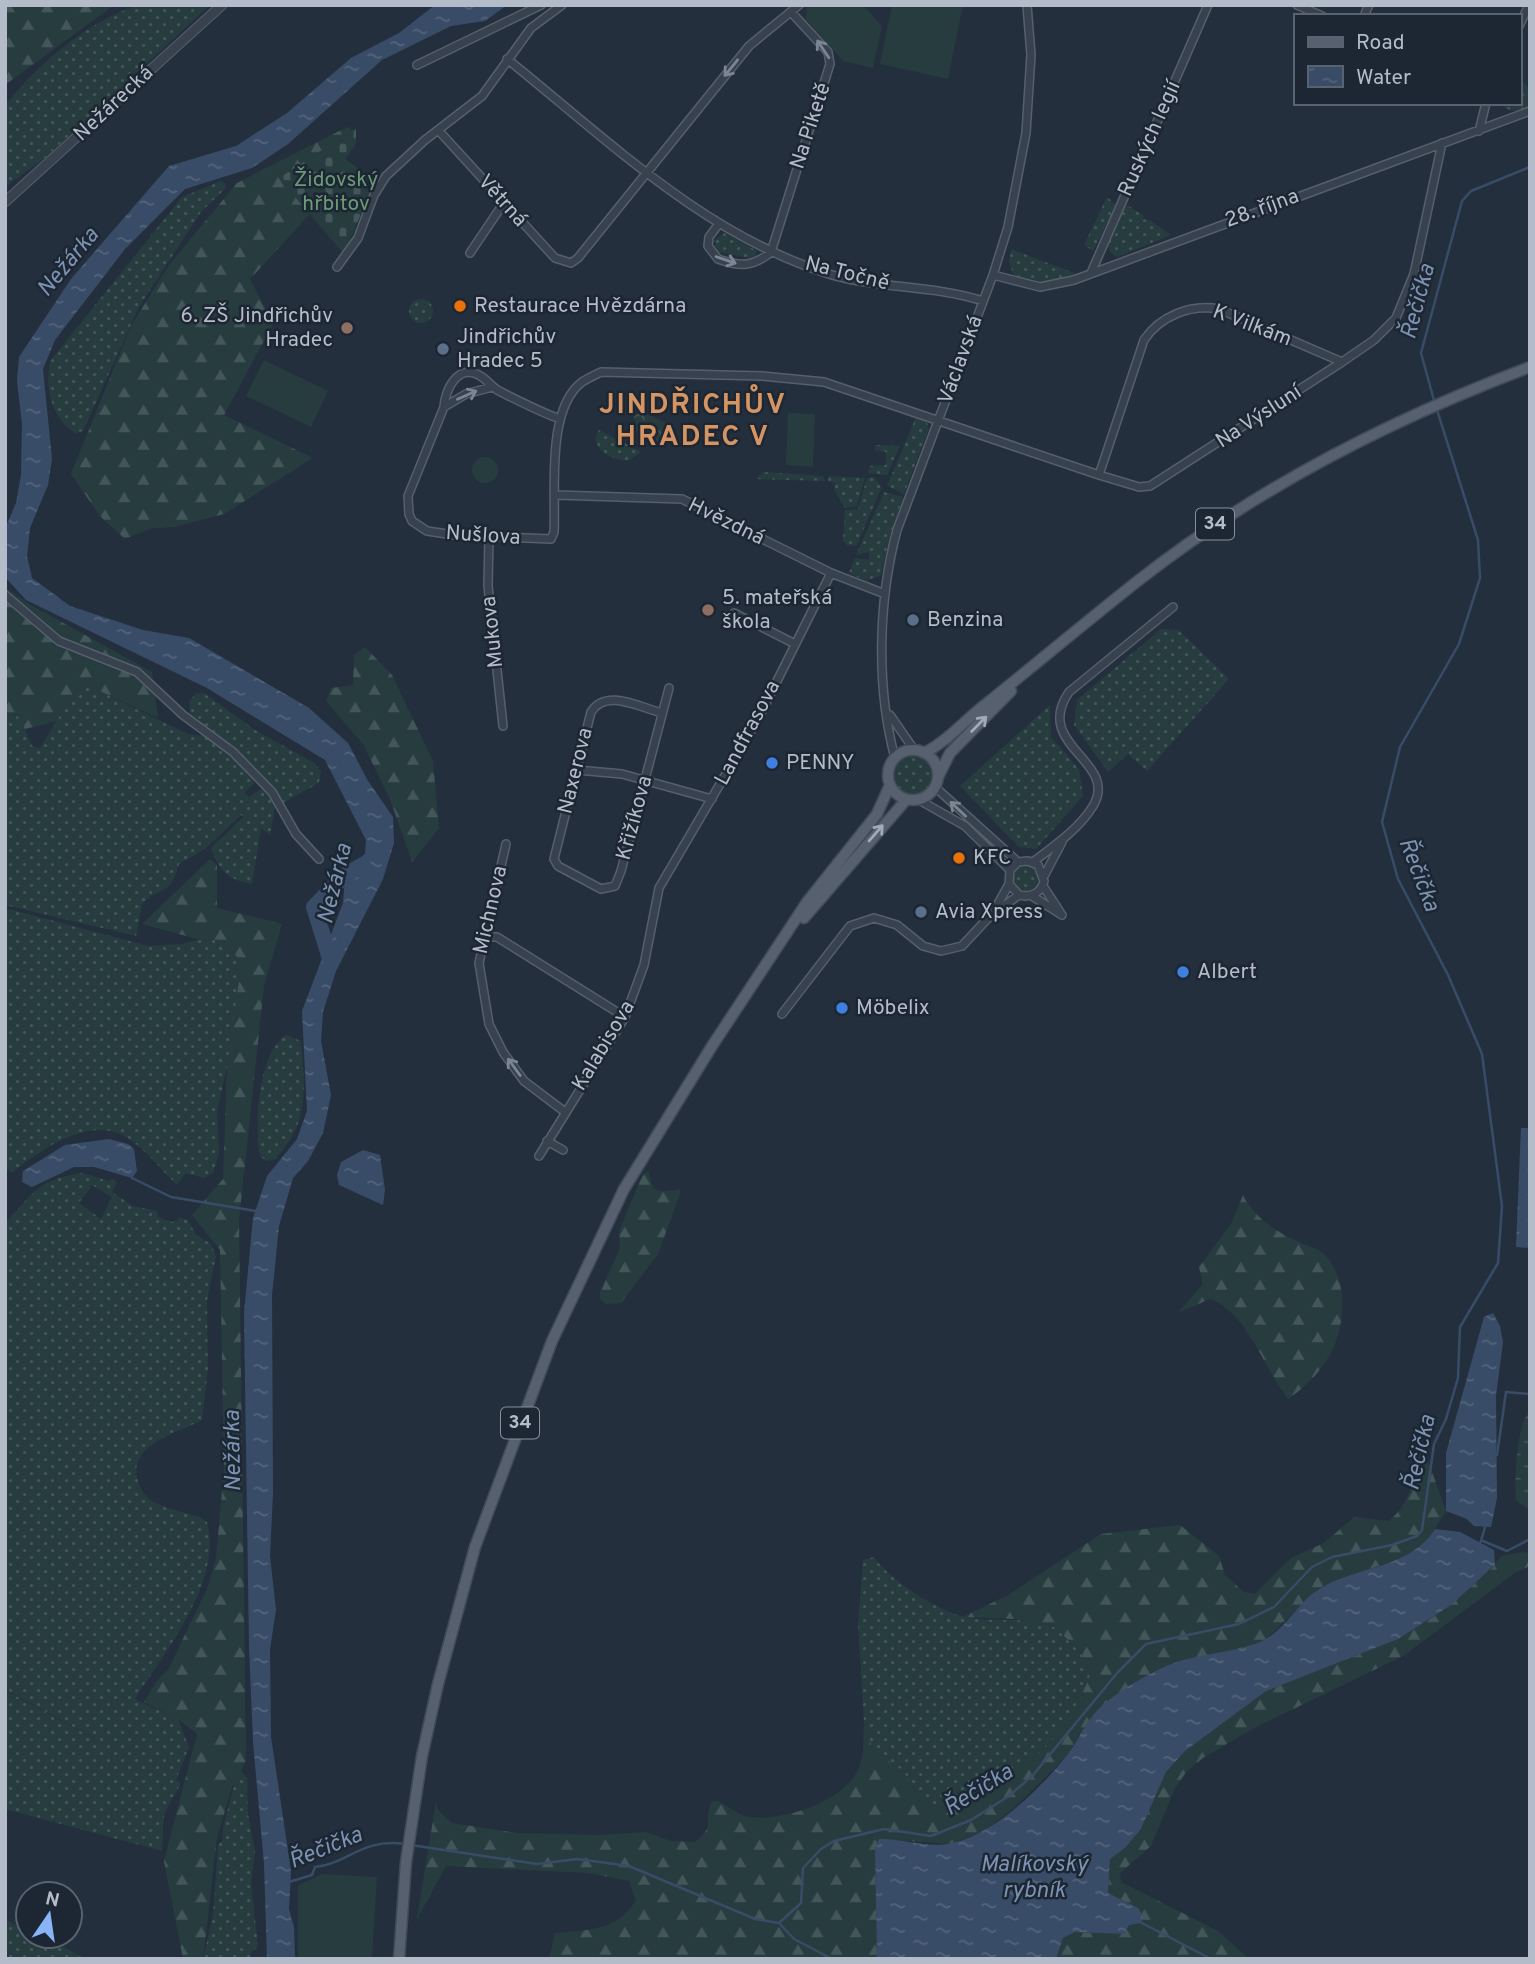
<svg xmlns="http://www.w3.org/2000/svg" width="1535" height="1964" viewBox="0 0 1535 1964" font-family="Overpass,sans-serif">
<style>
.grass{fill:url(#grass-dots);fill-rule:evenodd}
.forest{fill:url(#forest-firs)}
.wetland{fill:url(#wetland-marsh)}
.cemetery{fill:url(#cemetery-stones)}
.park{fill:url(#park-crowns)}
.garden{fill:#263c3f}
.water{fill:url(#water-ripples)}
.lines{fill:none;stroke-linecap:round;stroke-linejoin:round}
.stream{stroke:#394c67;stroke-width:2.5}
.river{stroke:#394c67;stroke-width:16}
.minor-casing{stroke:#565f6c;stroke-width:10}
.tertiary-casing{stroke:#565f6c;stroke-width:11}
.primary-casing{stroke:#414a57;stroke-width:13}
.minor{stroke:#38414e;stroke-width:7}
.tertiary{stroke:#38414e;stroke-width:9}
.primary{stroke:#56606e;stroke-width:10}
.oneway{stroke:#7c8592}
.oneway2{stroke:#a1aab7}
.food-dot{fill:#e8710a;stroke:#1d2633;stroke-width:2.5}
.education-dot{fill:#8d6e63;stroke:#1d2633;stroke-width:2.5}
.service-dot{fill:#5c6f8a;stroke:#1d2633;stroke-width:2.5}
.shop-dot{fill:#3f7fe0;stroke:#1d2633;stroke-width:2.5}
.labels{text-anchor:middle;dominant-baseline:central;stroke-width:5;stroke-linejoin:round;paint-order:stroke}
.shield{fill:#1d2633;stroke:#878f9c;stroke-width:2}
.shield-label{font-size:19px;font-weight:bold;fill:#b4bcc9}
.street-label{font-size:21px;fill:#b4bcc9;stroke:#1d2633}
.park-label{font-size:21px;fill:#6b9a76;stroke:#1d2633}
.poi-label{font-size:21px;fill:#b4bcc9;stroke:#1d2633;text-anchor:start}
.water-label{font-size:23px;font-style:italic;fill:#7c92b1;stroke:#1d2633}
.district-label{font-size:28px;font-weight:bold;letter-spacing:2px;fill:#d59563;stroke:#1d2633}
</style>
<defs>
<pattern id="grass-dots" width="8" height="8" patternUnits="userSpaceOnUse" patternTransform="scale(1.75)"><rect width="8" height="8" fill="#263c3f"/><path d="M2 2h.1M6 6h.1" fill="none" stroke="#435659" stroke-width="1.8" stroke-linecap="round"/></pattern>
<pattern id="forest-firs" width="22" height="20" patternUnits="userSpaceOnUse" patternTransform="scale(1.75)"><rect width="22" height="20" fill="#263c3f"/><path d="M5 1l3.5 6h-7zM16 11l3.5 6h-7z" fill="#435659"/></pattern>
<pattern id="wetland-marsh" width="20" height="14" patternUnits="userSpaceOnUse" patternTransform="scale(1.75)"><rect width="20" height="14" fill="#263c3f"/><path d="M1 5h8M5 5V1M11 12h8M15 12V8" fill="none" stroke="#435659"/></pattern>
<pattern id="cemetery-stones" width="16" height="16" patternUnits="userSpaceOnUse" patternTransform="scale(1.75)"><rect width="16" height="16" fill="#263c3f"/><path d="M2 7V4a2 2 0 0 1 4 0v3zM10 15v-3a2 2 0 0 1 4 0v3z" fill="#435659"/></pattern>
<pattern id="park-crowns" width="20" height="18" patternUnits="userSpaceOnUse" patternTransform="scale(1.75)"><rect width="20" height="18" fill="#263c3f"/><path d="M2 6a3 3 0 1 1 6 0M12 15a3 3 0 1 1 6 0" fill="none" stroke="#435659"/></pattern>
<pattern id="water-ripples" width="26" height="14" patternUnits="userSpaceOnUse" patternTransform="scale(1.75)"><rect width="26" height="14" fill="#394c67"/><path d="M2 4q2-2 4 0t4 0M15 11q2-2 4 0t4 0" fill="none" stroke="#53647b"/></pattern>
</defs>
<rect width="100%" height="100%" fill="#242f3e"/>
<!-- grass -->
<path class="grass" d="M138,5H210L46,157L5,187V105C41,62 85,23 138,5Z
M1519,78L1530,89V106C1518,111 1509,114 1500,103H1519Z
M221,181L226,184L225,189L201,212L139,307L83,431L76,433C52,421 43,385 51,360L182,197Z
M1107,197L1116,205L1093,251L1084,245Z
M1124,203L1144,216L1143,219L1150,220L1171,235L1117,257L1110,252L1108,245Z
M724,233L757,251L755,259L717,252L714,240Z
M1011,249L1077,274V275C1055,283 1035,286 1013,274L1009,261Z
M409 311a12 12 0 1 1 24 0a12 12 0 1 1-24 0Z
M916,417L926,421L929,428L904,494L887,486Z
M599,430L640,451V453L629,460C612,462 587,446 599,430Z
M875,445L900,446L887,475L868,473L870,466L886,465V452L875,450Z
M763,472L823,476L825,481L756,479Z
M828,476L865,478L857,506L845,508L834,490L835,483L828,481Z
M874,477L882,487L857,545L848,546L843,541L845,510L858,509L867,478Z
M884,492L903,497L902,501L890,535L881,575L866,581L849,573L855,558L869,560V552L856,555Z
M1161,629L1179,630L1229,679L1147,771L1128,754L1108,772L1074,725L1077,700Z
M83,687H91L188,734L209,737L251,774L254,783L244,793L249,797L261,789L269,793L275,807L270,835L261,828L252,884C227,879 220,872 211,848L244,816L241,815L205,849L179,864C170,897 161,885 142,904L136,936L5,905V717L12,714L20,717L32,746L40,748L75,690Z
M197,693H204L255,730L314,763L321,771L319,783L283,803L241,755L190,713L189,701Z
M1050,705L1051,737L1079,769L1083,796L1036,849L1019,847L960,786Z
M894 775a19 19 0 1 1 38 0a19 19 0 1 1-38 0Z
M1012 878a13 13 0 1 1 26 0a13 13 0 1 1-26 0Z
M5,908L148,946L181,944L210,937L222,940L231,947L238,958L240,973L234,1035L217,1112L219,1153L213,1173L204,1178L186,1173L177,1185C160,1169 146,1149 126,1137C90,1115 40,1150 13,1172L5,1169Z
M286,1035L301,1041C305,1090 310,1123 274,1160L266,1161L260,1156C254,1125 258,1053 286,1035Z
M82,1173L109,1181L113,1179L117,1183L112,1192L133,1206L157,1211L158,1217L171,1222L177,1221L179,1217L188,1220L196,1235L210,1243L216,1256L207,1301L208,1369L202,1420C179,1433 126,1444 138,1481C140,1490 146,1497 154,1502C169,1510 186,1512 201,1518L207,1522C223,1581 165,1652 135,1699L178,1719L189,1747L176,1780L181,1783L164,1814L162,1851L5,1809V1690L133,1760L5,1689V1223C35,1192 37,1180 82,1173ZM92,1185L112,1197L101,1219L79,1203Z
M874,1557C889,1579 938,1612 966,1617C994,1623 1024,1616 1051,1626C1059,1628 1065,1638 1071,1643C1079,1651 1090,1662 1090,1675C1088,1704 1049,1748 1026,1765C986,1794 978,1804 926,1807L903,1771L873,1750L864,1722L858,1625L863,1560Z
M241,1771L247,1778L248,1814L255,1852L251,1882L258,1947L251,1952L250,1959H203L213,1915L218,1845L223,1839V1828L237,1773Z
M5,1920L28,1930V1936H43L85,1959H5Z"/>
<!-- forest -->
<path class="forest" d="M5,5H114L5,85Z
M347,127L353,130L279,178L310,214L250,279L273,324L224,415L313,458L224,514L174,527L152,528L125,539L100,516L71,474L131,326L169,265L237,183Z
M5,587L29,604L152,672L158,718L91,687L75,690L57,721L25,729L16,714L5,717Z
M365,647L392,675L433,761L439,828L412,862L390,799L363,744L326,701L331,688L353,685L354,655Z
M210,859L217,865V908L282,924L264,986L239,1220L246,1761L232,1787L217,1838L203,1959H183L164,1861L197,1734L178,1719L144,1702L156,1682L169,1668L207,1589L216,1558L224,1469L220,1250L192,1215L223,1179L227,1066L240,973L238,958L222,940L197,939L142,924Z
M649,1171C651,1194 659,1193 680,1189V1194L658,1254L621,1303L605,1304L600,1299V1293L620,1248L619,1231L643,1174Z
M1243,1195C1256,1219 1275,1231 1299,1242C1307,1246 1317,1248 1323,1253C1336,1266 1340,1279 1342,1296C1345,1341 1324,1374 1288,1399C1264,1369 1248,1313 1210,1299L1178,1313L1203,1284L1199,1267L1231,1224Z
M1420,1438L1446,1511L1427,1541L1407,1557L1338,1579L1318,1589L1266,1639L1233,1652L1184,1661L1092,1716L1069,1754L1012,1810L982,1832L951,1844L879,1839L875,1849L877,1959H549L555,1933C588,1930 618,1931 636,1900L629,1881L589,1873L446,1866L417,1919L436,1802L438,1810L452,1823L516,1833L599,1835L646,1832L670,1841L695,1842C716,1827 703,1820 712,1801C722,1799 735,1815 749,1817C782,1822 843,1802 858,1770C865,1756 863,1738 864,1722L873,1750L903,1771L926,1806C966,1805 983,1799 1015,1773C1057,1739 1068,1727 1090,1676L1082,1654L1054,1626L1014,1619L963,1617L1008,1595L1101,1534L1180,1525L1219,1556L1225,1575L1244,1592L1255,1594L1291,1558L1324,1543L1354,1517L1389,1521C1415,1499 1415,1470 1420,1438Z
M1522,1552L1530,1553V1566L1516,1572L1403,1656L1254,1728L1203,1758L1187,1771L1175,1788L1151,1846L1120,1873L1121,1882L1218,1931L1249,1959H1056L1063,1938L1075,1932L1124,1934L1138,1908L1108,1893L1110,1859L1125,1848L1141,1829L1166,1772L1185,1751L1266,1691L1398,1639L1436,1615L1490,1571L1501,1556Z"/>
<!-- wetland -->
<path class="wetland" d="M1530,1412V1510L1516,1500C1514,1482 1517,1421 1530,1412Z"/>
<!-- cemetery -->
<path class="cemetery" d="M356,128V144L345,159L375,181L344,254L279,178Z"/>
<!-- park -->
<path class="park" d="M640,411L667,423L669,426L661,443L633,429L636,422L634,417Z"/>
<!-- garden -->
<path class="garden" d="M807,5H863L882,26L873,68L843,61L806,19Z
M892,5H963L948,79L880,64Z
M264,360L328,391L311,427L246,396Z
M788,413L815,414L813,467L786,465Z
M472 470a13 13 0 1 1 26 0a13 13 0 1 1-26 0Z
M322,1874L377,1877L372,1959H298V1885Z"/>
<!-- water -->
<path class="water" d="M435,5H507L485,21L451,26L382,60L288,144L252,168L185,189L125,249L55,340L43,369L52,459L48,485L30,528L27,556L32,578L70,606L143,630L189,638L309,708L348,743L368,781L393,817L394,843L383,879L336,971L323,1012L321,1041L331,1095L323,1133L308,1161L293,1178L279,1226L272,1295L273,1493L270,1556L276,1610L270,1649L271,1737L291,1871L289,1909L294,1927L295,1959H267L264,1863L253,1742L249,1646L244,1313L253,1218L267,1176L297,1139L307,1111L302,1011L343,903L346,868L365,854L366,840L325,760L207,688L26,600L5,577V529L16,503L21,475L22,424L17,381L19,357L71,279L169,166L236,146L287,113L351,58L399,33Z
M1521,1128H1530V1248L1516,1247Z
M109,1139L128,1144L134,1149L137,1171L132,1178L94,1167H74L32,1187L22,1182L23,1171L65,1145Z
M363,1150L380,1155L385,1190L383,1205L339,1185L337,1175L341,1162Z
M1493,1313L1500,1326L1503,1342L1496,1396L1497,1498L1491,1527L1474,1526L1467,1519L1446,1511V1453L1484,1317Z
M1435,1529L1460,1532L1494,1550L1495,1565L1451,1605L1398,1639L1266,1691L1185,1751L1166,1772L1141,1829L1125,1848L1110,1859L1108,1893L1138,1908L1143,1916L1141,1923L1129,1925L1124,1934L1075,1932L1063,1938L1056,1959H877L875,1849L879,1839C902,1838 929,1849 952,1843C995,1834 1042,1787 1068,1754C1077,1743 1082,1729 1091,1718C1107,1697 1136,1681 1160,1669C1191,1653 1229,1655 1262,1641C1286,1630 1298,1601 1321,1588C1359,1565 1410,1569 1435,1529Z"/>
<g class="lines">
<!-- stream -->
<path class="stream" d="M1435,404L1421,353L1462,201L1471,191L1530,167
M132,1178L171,1197L256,1211
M1497,1455L1506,1392L1530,1394
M1483,1541L1507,1551L1530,1539
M1480,1544L1486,1524
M411,1845L537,1864L577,1859L629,1866L755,1919L779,1923L801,1903L803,1868L821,1849L834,1841L884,1829L931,1836L971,1820L1009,1796L1033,1775L1118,1672L1146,1644L1239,1624L1274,1607L1312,1567L1332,1557L1392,1545L1417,1536L1422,1530L1434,1444L1446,1419L1458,1378L1460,1327L1498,1263L1502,1206L1482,1054L1448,975L1398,879L1382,822L1400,747L1459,644L1480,578L1478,540L1437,410
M289,1882L312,1875L315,1867C348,1864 361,1838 404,1844
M1140,1922L1211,1959
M779,1923L794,1939L832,1959"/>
<!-- river -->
<path class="river" d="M331,962L314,907L344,876L363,865"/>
<!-- minor casing -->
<g class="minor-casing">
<path id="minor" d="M1297,5L1322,16
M1364,16L1369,5
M1519,26L1529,5
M507,59C608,140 705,236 832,275C881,289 934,285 983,301
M417,65L541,5
M439,131L555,258L571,263L578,258L749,46L799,5
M1479,131L1486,103
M718,225L709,237L708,246L718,259C740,267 753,267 771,252L830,64L828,52L791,12
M470,253L503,204
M337,267L358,238L374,195L386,176L425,140L482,96L531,28L562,5
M1091,273L1208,5
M993,275L1040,287L1074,280L1530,111
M444,407L466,394L492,387
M560,419C538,411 519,401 499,391C492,387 488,381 482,377C459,361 445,389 444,407L408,496L409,514L412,521L427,531L454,535L551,539L554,532C556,491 546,409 582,382C588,378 595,375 601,372L762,376L824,382L1099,475L1139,487L1150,486L1342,362L1374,340L1396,318L1414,274L1442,143
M1099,475L1144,340C1160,316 1190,304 1219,309L1342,362
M556,495L682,499L831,573L885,594
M489,537L488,586L503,726
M5,595L59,641L137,672L183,715L233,752L272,792L296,834L319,859
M734,613L795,644
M662,713C639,707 606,688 591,712L554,859L558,866L601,889L615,886L621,871L669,688
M890,715L915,751
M895,758C876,687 878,601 897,530L993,275L1008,227L1026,133L1031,55L1027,5
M577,770L622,774L712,799
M935,787L1018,862L1028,861L1038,865L1044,881C1041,893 1031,898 1019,895L1009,884L1010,870L1018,862
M919,800L965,826L1010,870
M506,844L479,963L489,1024L503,1052L524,1081L565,1112
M1033,862C1054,846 1079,829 1093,806C1120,761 1032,746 1069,692L1173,607
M1044,876L1062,842
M1043,886L1060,912
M1032,896L1062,915
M993,913L1009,884
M484,937H497L625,1017
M782,1014L850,926L874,918L897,925L923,946L941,951L962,946L990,916L1019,895
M547,1141L563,1150
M539,1156L625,1017L644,965L659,888L757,721L831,573"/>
</g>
<!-- tertiary casing -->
<g class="tertiary-casing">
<path id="tertiary" d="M5,202L222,5"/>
</g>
<!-- primary casing -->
<g class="primary-casing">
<path id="primary" d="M888 775a25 25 0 1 1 50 0a25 25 0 1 1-50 0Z
M924,753C948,741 964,721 986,704C1037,663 1087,621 1139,580C1258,487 1389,420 1530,367
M938,777L950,753L1011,691
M804,918L906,800
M399,1959L406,1862L422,1756L438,1684L475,1547L552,1341L624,1189L712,1046L807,902L877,814L890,785"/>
</g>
<!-- minor -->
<use href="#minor" class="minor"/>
<!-- tertiary -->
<use href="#tertiary" class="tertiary"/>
<!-- primary -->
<use href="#primary" class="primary"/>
</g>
<!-- one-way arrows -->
<defs><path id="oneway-shaft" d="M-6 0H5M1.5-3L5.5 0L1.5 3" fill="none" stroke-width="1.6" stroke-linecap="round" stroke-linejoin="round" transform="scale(1.75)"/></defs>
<g class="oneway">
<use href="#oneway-shaft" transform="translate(823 49) rotate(-124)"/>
<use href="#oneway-shaft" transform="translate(731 68) rotate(129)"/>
<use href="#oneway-shaft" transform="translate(726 260) rotate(19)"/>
<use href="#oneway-shaft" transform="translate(467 395) rotate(-24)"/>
<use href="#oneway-shaft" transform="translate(958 809) rotate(-137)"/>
<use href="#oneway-shaft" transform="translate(514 1067) rotate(-126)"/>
</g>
<g class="oneway2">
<use href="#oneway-shaft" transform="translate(979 724) rotate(-45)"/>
<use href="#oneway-shaft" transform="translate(876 833) rotate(-49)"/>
</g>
<!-- markers -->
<g class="food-dot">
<circle cx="460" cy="306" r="7"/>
<circle cx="959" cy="858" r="7"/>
</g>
<g class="education-dot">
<circle cx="347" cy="328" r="7"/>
<circle cx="708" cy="610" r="7"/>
</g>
<g class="service-dot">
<circle cx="443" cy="349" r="7"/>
<circle cx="913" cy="620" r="7"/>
<circle cx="921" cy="912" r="7"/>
</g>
<g class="shop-dot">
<circle cx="772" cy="763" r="7"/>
<circle cx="1183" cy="972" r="7"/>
<circle cx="842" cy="1008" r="7"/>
</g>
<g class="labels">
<!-- shield labels -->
<g class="shield">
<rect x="1196" y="508.5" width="38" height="31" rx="5"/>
<rect x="501" y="1407.5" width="38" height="31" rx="5"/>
</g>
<g class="shield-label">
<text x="1215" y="524">34</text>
<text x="520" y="1423">34</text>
</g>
<!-- street labels -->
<g class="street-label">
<text transform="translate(114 104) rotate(-43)">Nežárecká</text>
<text transform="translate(811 126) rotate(-72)">Na Piketě</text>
<text transform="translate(1150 139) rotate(-66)">Ruských legií</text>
<text transform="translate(502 201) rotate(48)">Větrná</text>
<text transform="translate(1262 209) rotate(-20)">28. října</text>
<text transform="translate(847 274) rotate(14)">Na Točně</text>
<text transform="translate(1252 326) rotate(21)">K Vilkám</text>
<text transform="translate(961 360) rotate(-70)">Václavská</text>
<text transform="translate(1259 417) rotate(-33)">Na Výsluní</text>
<text transform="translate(726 522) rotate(26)">Hvězdná</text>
<text transform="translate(483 536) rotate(4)">Nušlova</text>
<text transform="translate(493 632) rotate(-96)">Mukova</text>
<text transform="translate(748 733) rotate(-62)">Landfrasova</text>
<text transform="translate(576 771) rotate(-76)">Naxerova</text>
<text transform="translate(635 818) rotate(-75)">Křižíkova</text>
<text transform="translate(491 910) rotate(-77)">Michnova</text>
<text transform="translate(604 1046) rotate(-59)">Kalabisova</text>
</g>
<!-- park labels -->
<g class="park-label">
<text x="336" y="180">Židovský<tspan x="336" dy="24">hřbitov</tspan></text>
</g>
<!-- poi labels -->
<g class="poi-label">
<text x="474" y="306">Restaurace Hvězdárna</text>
<text x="333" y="316" text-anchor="end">6. ZŠ Jindřichův<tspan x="333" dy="24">Hradec</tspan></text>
<text x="457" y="337">Jindřichův<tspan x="457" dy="24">Hradec 5</tspan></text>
<text x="722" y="598">5. mateřská<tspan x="722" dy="24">škola</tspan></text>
<text x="927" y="620">Benzina</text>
<text x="786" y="763">PENNY</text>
<text x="973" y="858">KFC</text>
<text x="935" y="912">Avia Xpress</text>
<text x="1197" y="972">Albert</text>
<text x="856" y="1008">Möbelix</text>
</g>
<!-- water labels -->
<g class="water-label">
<text transform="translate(69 263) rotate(-50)">Nežárka</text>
<text transform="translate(1419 302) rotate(-75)">Řečička</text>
<text transform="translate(1418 875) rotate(69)">Řečička</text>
<text transform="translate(336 884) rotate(-76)">Nežárka</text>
<text transform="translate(234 1451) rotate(-91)">Nežárka</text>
<text transform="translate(1421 1453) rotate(-77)">Řečička</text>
<text transform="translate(979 1791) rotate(-32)">Řečička</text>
<text transform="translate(326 1849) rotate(-22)">Řečička</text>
<text x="1034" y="1865">Malíkovský<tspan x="1034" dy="26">rybník</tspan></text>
</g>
<!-- district labels -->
<g class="district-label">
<text x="693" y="406">JINDŘICHŮV<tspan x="693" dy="32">HRADEC V</tspan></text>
</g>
</g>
<!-- border -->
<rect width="1535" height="1964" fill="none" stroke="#b4bcc9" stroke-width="14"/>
<!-- legend -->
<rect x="1294" y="14" width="228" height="91" fill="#1d2633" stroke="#59626f" stroke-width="2"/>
<rect x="1308" y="37" width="35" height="10" fill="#56606e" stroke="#59626f" stroke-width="2"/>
<text x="1356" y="49" font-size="21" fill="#b4bcc9">Road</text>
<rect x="1308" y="66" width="35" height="21" fill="url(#water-ripples)" stroke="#59626f" stroke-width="2"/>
<text x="1356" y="84" font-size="21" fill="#b4bcc9">Water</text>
<!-- north arrow -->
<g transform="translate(49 1915) rotate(13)"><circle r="33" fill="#1d2633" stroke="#59626f" stroke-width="2"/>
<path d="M0-5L12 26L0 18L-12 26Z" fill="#8ab4f8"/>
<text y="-10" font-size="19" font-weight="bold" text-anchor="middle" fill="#b4bcc9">N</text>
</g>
</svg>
